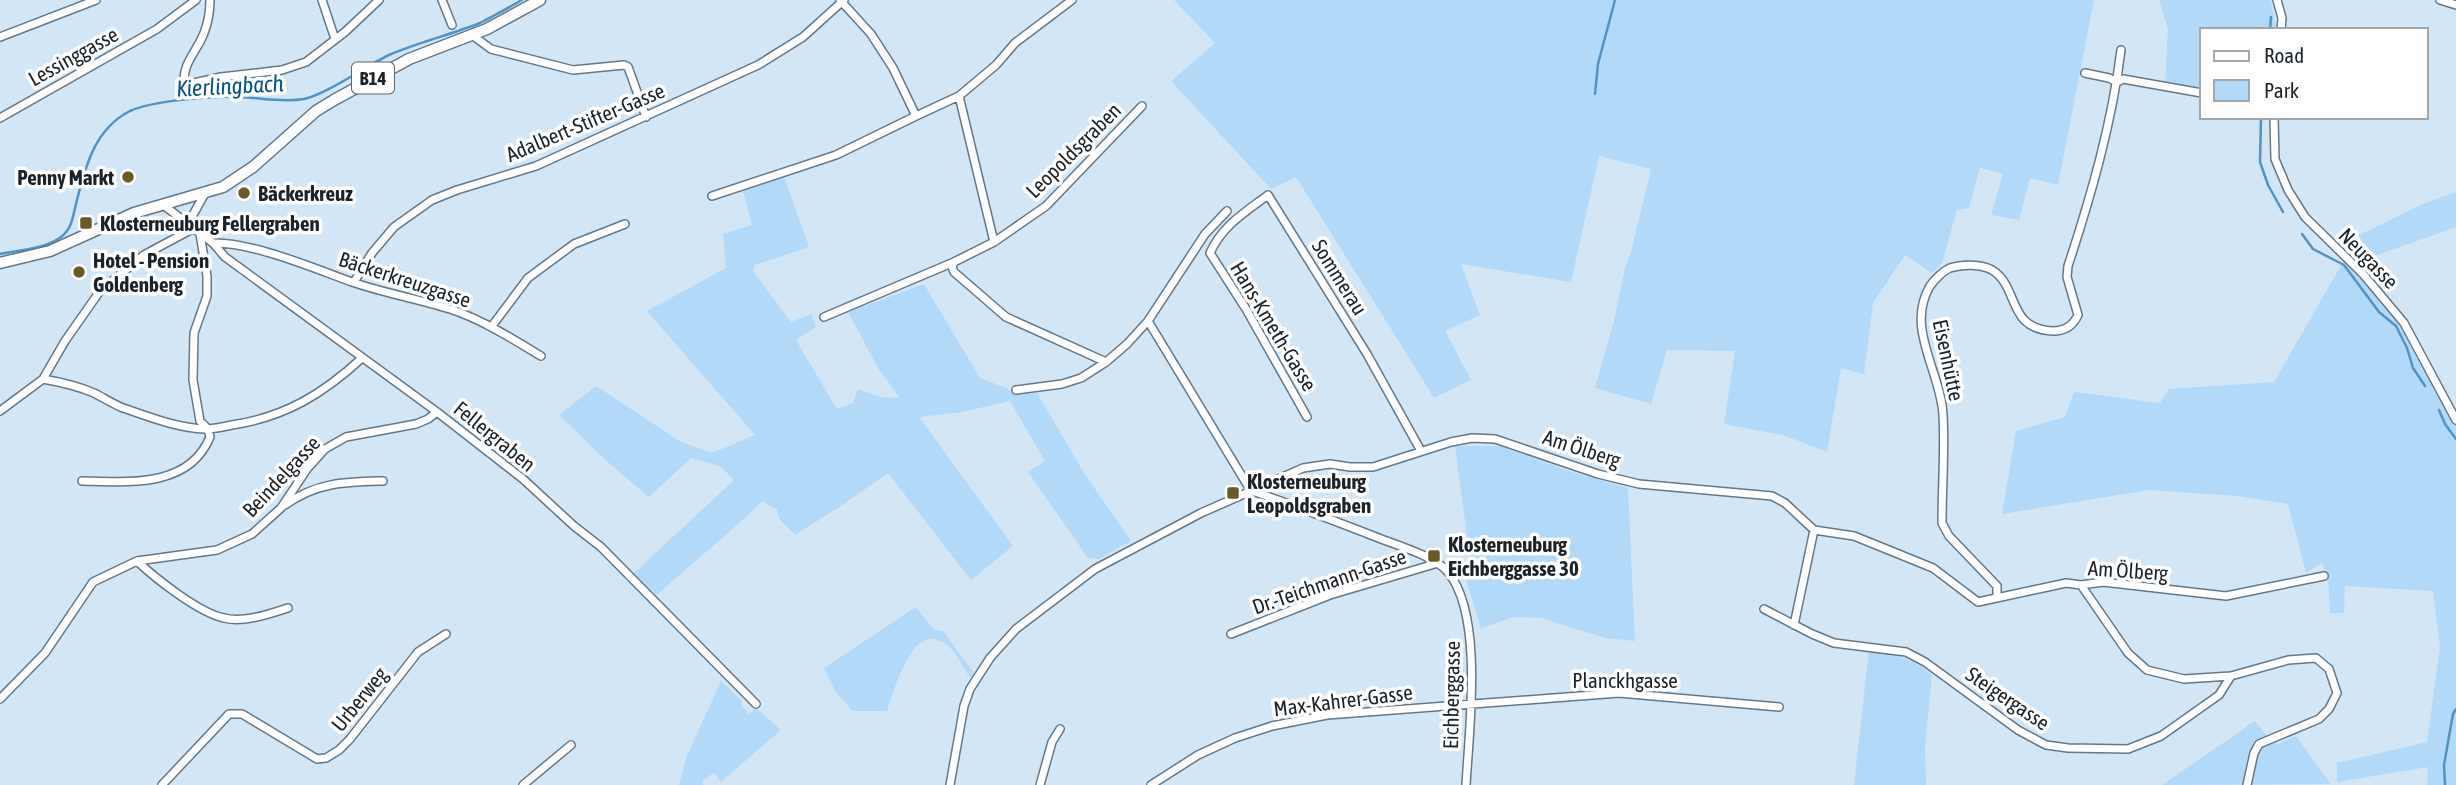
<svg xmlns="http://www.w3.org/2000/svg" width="2456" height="785" viewBox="0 0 2456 785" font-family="'Asap Condensed',sans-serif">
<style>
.green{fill:#b3d9f9}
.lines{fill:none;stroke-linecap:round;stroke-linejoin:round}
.stream{stroke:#5293c4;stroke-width:2.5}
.street-casing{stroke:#667886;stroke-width:10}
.primary-casing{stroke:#667886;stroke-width:13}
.street{stroke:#fff;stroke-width:7}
.primary{stroke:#fff;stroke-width:10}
.poi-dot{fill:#695a27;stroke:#fff;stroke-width:2.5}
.labels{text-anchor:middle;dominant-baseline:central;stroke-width:7;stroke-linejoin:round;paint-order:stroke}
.shield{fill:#fff;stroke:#5f6468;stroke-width:2}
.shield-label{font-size:19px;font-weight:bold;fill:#1b2228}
.street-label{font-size:21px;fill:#1b2228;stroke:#fff}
.poi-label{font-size:21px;font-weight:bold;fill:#1b2228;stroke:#fff;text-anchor:start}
.water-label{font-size:23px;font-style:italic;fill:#025584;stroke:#fff}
</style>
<rect width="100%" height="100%" fill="#d3e6f6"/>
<!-- green -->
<path class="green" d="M1174,0H2094L2058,185L2030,178L2019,220L1991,215L2003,174L1980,168L1969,208L1957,210L1942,263L1932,273L1905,255L1873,303L1864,374L1841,368L1827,452L1783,435L1724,424L1735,351L1667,350L1651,404L1595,388L1614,321L1625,268L1631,252L1651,169L1599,156L1571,282L1461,264L1480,315L1445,331L1471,380L1434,398L1296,177L1271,189L1171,81L1215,43Z
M2159,0H2271L2276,30H2202V90L2165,84L2168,29Z
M784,177L809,247L755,265L753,271L791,322L811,314L816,327L796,340L837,409L853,403L858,389L880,397L900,398L878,368L848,312L924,284L980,378L1006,388L1015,395L1037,393L1086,476L1131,541L1099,559L1088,558L1028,472L1045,461L1010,401L962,412L919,417L1013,546L971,580L888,473L844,504L795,535L779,519L777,510L762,501C729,534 692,563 657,595L633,574L734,480L720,466L691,458L649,497L609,463L559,415L596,386L681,442L712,453L755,435L647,311L726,268L723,234L752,225L743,191Z
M2456,192V227L2369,258L2359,235L2423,204Z
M2347,255L2367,273L2406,318L2456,416V785H2427L2428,767L2337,782V763L2427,742L2440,647L2433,591L2345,586L2344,613H2330L2328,580L2322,563L2306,573L2288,504L2237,496L2149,490L2002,514L2016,431L2065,417L2074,392L2160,403L2169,389L2274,382Z
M1455,446H1500L1575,473L1628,488L1635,641L1605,638L1541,618L1514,617L1481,628L1463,570L1471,566Z
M916,607L934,630L943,631L974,673L970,678C964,668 958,655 949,647C914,614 895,689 887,711H853L835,691L824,668Z
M1869,650C1894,654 1912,658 1932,675L1925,747L1926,785H1854Z
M721,681L742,701L741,705L749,714L756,708L781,730L721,782L714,773L703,780V785H679L686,758Z
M2255,721L2266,735L2278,744L2296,736L2331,784L2162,785Z"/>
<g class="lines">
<!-- stream -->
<path class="stream" d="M2270,30L2271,17
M1595,94L1598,64L1615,0
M2261,117L2260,162L2268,185L2283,212
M2302,234L2313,249L2344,265L2379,312L2396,326L2407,348L2413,368L2425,386
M0,254C20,250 45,249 61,237C72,229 73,216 76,204C85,168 94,129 130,111C152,101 210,96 235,97C259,97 280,103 304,99C327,94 366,66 389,55C419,42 450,35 480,23C494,16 508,8 522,0
M2439,410L2445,424L2456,439
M2445,785L2444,765L2453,714L2456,709"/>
<!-- street casing -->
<g class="street-casing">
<path id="street" d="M210,0C210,11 208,23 204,33C198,50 180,66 185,85L221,77L282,70L306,62L345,32L379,0
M322,0L335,39
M442,0L452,25
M840,0L871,34L893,68L916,116L959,96L994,242L954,262L952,267L954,272L1006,317L1106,362L1127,344L1148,321L1251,491
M2277,0L2282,18L2281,30
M2440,0L2456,5
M472,35L491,49L573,70L624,65L628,67L646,117
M0,37L96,0
M2085,73L2109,78L2117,82L2123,79L2202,93
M959,96L996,65L1015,43L1072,0
M2274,117L2275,159L2288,190L2305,217L2363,274L2404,323L2456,420
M0,118L157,29L196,0
M712,196L836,155L916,116
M162,204L213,243L225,257L437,412L523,479L574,526L601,547L756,704
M188,224L205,193
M994,242L1046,206L1142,106
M213,243C252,242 313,268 352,282C384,293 418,299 450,309C483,320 511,338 541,356
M354,282L372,253L394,227L432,200L457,190L536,166L758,65L803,37L844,0
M824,317L954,262
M1148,321L1205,234L1227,211
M492,326L528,278L574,244L625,224
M43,379C60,382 78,386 94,393C104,398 113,404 123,408C150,417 177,428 205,429C214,429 223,427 232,425C285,417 323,394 362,358
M1016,390L1062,384L1081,378L1106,362
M0,411L43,379L65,341L100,291L144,255L194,228
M1307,417L1246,309L1210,253C1222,226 1244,213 1268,195L1367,354L1421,451
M82,481C129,482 189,488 210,437L208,429L200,421L193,380L194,333L207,296V276L200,234
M1252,491C1294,505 1335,521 1376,537C1396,545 1435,556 1448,572C1484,616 1469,730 1466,785
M285,505C317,482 345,482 383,481
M137,561C155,578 199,613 224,618C244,623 269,614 288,608
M2081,585L2128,653L2147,670L2184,679L2231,676L2288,660L2316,658L2329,669L2337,693L2329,709L2319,719L2259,744L2254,753L2247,785
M1997,597V586L1949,536L1942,523C1942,487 1945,451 1943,415C1941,372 1905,328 1930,286C1934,280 1943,271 1950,268C1962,264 1981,264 1992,270C2020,287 2006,329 2053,331C2065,331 2073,326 2078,315L2067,277L2068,266C2091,196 2112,123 2121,50
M1764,609L1812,634L1834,643L1906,652L1925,662L2018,730L2046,745L2068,748L2128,749L2161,736L2219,695L2231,676
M1794,625L1814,530
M1231,634L1330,595L1438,563
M0,699L45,653L93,582L137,561L217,550L252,534L281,508L307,469L325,449L346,437L416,424L428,419L437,412
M162,785L229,714H242L317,759L326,758L339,750L350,739L418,652L446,634
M523,785L571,745
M950,785L964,706L970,689L990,658L1016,629L1095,569L1201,513L1303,468L1330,464L1350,467H1373L1451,442L1472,438L1495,439L1598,474L1639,484L1772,496L1785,503L1814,530L1854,536L1933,568L1978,602L2066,583L2081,585L2103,582L2226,596L2324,576
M1040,785L1052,742L1060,729
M1151,785L1198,755L1235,738L1272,726L1327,715L1619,693L1779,707"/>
</g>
<!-- primary casing -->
<g class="primary-casing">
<path id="primary" d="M0,263L50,251L134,213L223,187L253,167L316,111L334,100L409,59L487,29L540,0"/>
</g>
<!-- street -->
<use href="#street" class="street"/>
<!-- primary -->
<use href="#primary" class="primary"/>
</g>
<!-- markers -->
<g class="poi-dot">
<circle cx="128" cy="177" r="7"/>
<circle cx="244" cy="193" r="7"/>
<rect x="79" y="216" width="14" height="14" rx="3.5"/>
<circle cx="79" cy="272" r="7"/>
<rect x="1226" y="486" width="14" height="14" rx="3.5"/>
<rect x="1427" y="549" width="14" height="14" rx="3.5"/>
</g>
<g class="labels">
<!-- shield labels -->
<rect class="shield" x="352" y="62.5" width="42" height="31" rx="5"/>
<g class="shield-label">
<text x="373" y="78">B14</text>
</g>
<!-- street labels -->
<g class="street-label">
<text transform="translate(73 56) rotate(-29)">Lessinggasse</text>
<text transform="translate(585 122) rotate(-23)">Adalbert-Stifter-Gasse</text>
<text transform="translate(1073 150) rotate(-45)">Leopoldsgraben</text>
<text transform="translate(2369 258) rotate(46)">Neugasse</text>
<text transform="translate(1340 277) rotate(58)">Sommerau</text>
<text transform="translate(405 279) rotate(18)">Bäckerkreuzgasse</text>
<text transform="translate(1274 326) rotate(59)">Hans-Kmeth-Gasse</text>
<text transform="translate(1949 360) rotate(78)">Eisenhütte</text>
<text transform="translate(495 436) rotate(39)">Fellergraben</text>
<text transform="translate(1582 448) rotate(18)">Am Ölberg</text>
<text transform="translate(281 476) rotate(-47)">Beindelgasse</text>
<text transform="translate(2128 570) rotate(4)">Am Ölberg</text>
<text transform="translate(1329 581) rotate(-19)">Dr.-Teichmann-Gasse</text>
<text x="1625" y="680">Planckhgasse</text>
<text transform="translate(1451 695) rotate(-89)">Eichberggasse</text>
<text transform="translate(2008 698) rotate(34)">Steigergasse</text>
<text transform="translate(359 699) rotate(-51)">Urberweg</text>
<text transform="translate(1343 700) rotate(-7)">Max-Kahrer-Gasse</text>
</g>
<!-- poi labels -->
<g class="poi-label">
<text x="114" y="177" text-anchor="end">Penny Markt</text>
<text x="258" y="193">Bäckerkreuz</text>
<text x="100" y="223">Klosterneuburg Fellergraben</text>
<text x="93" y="260">Hotel - Pension<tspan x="93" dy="24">Goldenberg</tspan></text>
<text x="1247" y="481">Klosterneuburg<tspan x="1247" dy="24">Leopoldsgraben</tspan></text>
<text x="1448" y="544">Klosterneuburg<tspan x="1448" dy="24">Eichberggasse 30</tspan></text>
</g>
<!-- water labels -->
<g class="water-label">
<text transform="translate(230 86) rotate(-3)">Kierlingbach</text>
</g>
</g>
<!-- legend -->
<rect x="2200" y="28" width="228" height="91" fill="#ffffff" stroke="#a4a7a9" stroke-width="2"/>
<rect x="2214" y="51" width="35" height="10" fill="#ffffff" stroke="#a4a7a9" stroke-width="2"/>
<text x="2264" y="63" font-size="21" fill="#1b2228">Road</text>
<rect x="2214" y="80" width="35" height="21" fill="#b3d9f9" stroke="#a4a7a9" stroke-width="2"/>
<text x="2264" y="98" font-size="21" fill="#1b2228">Park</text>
</svg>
